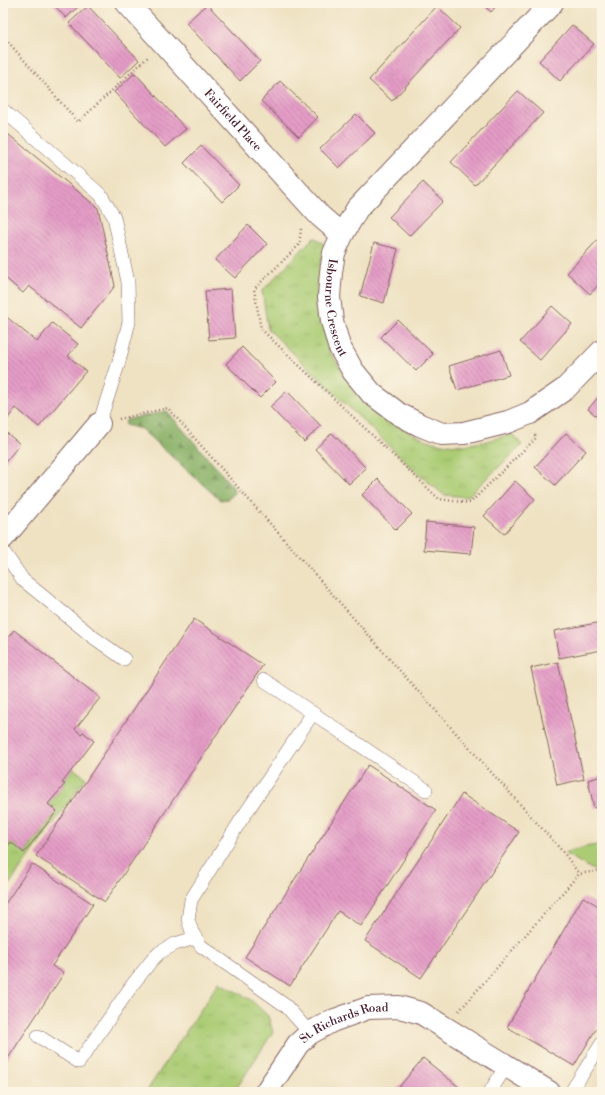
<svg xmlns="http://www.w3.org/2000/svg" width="605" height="1095" viewBox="0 0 605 1095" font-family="'Libre Bodoni',serif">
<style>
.grass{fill:url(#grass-tufts);stroke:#7a7650}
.forest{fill:url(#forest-firs);stroke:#696848}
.park{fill:#abcc75;stroke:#7a7650}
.building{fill:url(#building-back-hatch)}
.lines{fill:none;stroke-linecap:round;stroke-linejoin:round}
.service-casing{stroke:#846360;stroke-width:14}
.minor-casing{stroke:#846360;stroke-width:24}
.path{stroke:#846360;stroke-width:2.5;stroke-dasharray:1 3;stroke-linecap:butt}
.service{stroke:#fff;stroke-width:13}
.minor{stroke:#fff;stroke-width:22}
.labels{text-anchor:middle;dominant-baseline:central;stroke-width:4;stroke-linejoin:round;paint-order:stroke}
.street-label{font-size:12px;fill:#4a1f2b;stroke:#fcf5e5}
</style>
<defs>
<pattern id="grass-tufts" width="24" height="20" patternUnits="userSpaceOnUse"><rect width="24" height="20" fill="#abcc75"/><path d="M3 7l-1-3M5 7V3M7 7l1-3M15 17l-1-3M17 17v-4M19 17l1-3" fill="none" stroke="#95af65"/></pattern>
<pattern id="forest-firs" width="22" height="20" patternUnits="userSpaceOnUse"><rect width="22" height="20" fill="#88b066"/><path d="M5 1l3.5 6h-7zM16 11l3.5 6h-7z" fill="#718f54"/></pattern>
<pattern id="building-back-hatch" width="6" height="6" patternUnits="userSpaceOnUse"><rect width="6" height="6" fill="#e49cc6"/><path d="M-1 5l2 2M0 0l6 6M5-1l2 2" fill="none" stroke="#bb7fa1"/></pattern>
</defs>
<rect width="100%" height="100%" fill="#fcf5e5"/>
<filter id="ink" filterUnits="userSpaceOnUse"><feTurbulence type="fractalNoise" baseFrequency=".025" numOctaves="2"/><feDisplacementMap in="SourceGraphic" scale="8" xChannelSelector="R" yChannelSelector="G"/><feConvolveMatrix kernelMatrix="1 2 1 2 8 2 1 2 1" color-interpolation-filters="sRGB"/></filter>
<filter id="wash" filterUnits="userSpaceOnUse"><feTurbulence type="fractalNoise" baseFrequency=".012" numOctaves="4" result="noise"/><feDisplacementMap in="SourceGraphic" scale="16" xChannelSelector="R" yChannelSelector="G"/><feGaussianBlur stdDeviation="0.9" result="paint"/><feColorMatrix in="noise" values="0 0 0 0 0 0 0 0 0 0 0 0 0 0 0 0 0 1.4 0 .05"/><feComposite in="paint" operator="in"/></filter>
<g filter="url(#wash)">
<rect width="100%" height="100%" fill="#efe2c3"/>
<!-- grass -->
<path class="grass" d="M314,237L325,245L319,270L317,294L329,350L346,377L382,414L404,429L424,439L441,444L464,445L483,442L512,434L522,445L467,497L444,495L418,474L268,329L262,291Z
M73,768L86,778L3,893V852L11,842L25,853L57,811L48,804L65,784L62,783Z
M219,982L251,1000L268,1016L273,1032L234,1092H146Z"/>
<!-- forest -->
<path class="forest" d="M167,411L233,487L234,494L228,499L220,500L141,429L125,425L126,420Z"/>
<!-- park -->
<path class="park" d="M602,844V875L564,853L585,847Z"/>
<g id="blocks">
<!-- building -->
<path class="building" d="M52,3H82L66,18Z
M481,3H499L491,12Z
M207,4L260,61L240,81L186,23Z
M88,6L139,60L120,78L69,23Z
M437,6L460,28L392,101L369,80Z
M572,25L594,44L560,81L539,61Z
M135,73L186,129L165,147L114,92Z
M280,81L318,117L299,137L261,101Z
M518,91L543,113L475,185L451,162Z
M356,114L375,133L339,168L320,149Z
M3,130L98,208L115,286L81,328L29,286L23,293L3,276V243L7,238L3,235Z
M201,146L239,185L222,202L184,163Z
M423,182L443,201L409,236L389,217Z
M248,225L267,244L235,278L215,260Z
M602,235V281L590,294L567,273Z
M374,243L398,249L384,303L360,296Z
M231,289L235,338L209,340L205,291Z
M552,306L572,324L540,360L520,342Z
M3,314L37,342L52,323L78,344L68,356L86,371L39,427L16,408L3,424Z
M398,320L433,354L416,371L381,337Z
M242,347L276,382L260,398L226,364Z
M501,350L509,375L457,390L449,366Z
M287,391L321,426L304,442L270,407Z
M602,393V421L588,409Z
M3,430L20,444L3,465Z
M332,433L366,468L349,484L315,449Z
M566,433L586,451L555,485L535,467Z
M378,479L412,514L396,530L362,495Z
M515,481L535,499L504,534L484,516Z
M426,522L474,527L471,554L424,550Z
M194,619L263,665L105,902L36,856Z
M602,622V650L559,658L554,631Z
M14,630L100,698L75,729L81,734L83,732L94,741L62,783L65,784L48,804L57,811L24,853L11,842L3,852V644Z
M558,662L584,779L557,785L531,668Z
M368,765L436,810L361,926L338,911L290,986L245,957Z
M602,776V806L594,808L588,780Z
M462,794L519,832L421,978L365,941Z
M32,864L93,904L52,966L64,973L5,1063L3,1061V907Z
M583,897L602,908V1019L574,1066L507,1027Z
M423,1058L465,1092H395Z"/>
</g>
</g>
<g filter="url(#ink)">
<use href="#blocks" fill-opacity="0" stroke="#846360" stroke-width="1"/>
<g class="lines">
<!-- service casing -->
<g class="service-casing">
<path id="service" d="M3,110L101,195L114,217L128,282L129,322L118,365L99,424
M3,551L23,580L93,637L124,659
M264,680L426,790
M310,1033L286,1006L201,946L192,932L188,919L191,900L241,820L313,713
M38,1036L79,1062L133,984L152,960L159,953L175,944L195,938
M490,1092L506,1066
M571,1092L602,1043"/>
</g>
<!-- minor casing -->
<g class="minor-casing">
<g id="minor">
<path id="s1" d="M127,3L320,216L342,235"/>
<path id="s2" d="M552,3L357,209L342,235L334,253L331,272L329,297L332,321L339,346L353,371L372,394L399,414L420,425L442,434L464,433L508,422L530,413L565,389L602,351"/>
<path d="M3,538L99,424"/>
<path id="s3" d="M266,1092L298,1044L310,1033L332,1021L368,1008L399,1007L421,1013L549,1092"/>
</g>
</g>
<!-- path -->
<path class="path" d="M3,36L78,122L148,57
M301,229L299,245L254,289L261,329L439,499L470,503L536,438L535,434
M119,419L168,408L401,672L564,853L579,874
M459,1011L579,874L602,870"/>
<!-- service -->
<use href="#service" class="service"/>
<!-- minor -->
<use href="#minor" class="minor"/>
</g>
</g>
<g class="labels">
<!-- street labels -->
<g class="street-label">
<text stroke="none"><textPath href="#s1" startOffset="158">Fairfield Place</textPath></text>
<text stroke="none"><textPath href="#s2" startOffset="389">Isbourne Crescent</textPath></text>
<text stroke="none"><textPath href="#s3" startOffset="110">St. Richards Road</textPath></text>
</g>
</g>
<!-- margin -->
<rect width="605" height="1095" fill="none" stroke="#fcf5e5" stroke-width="16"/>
</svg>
